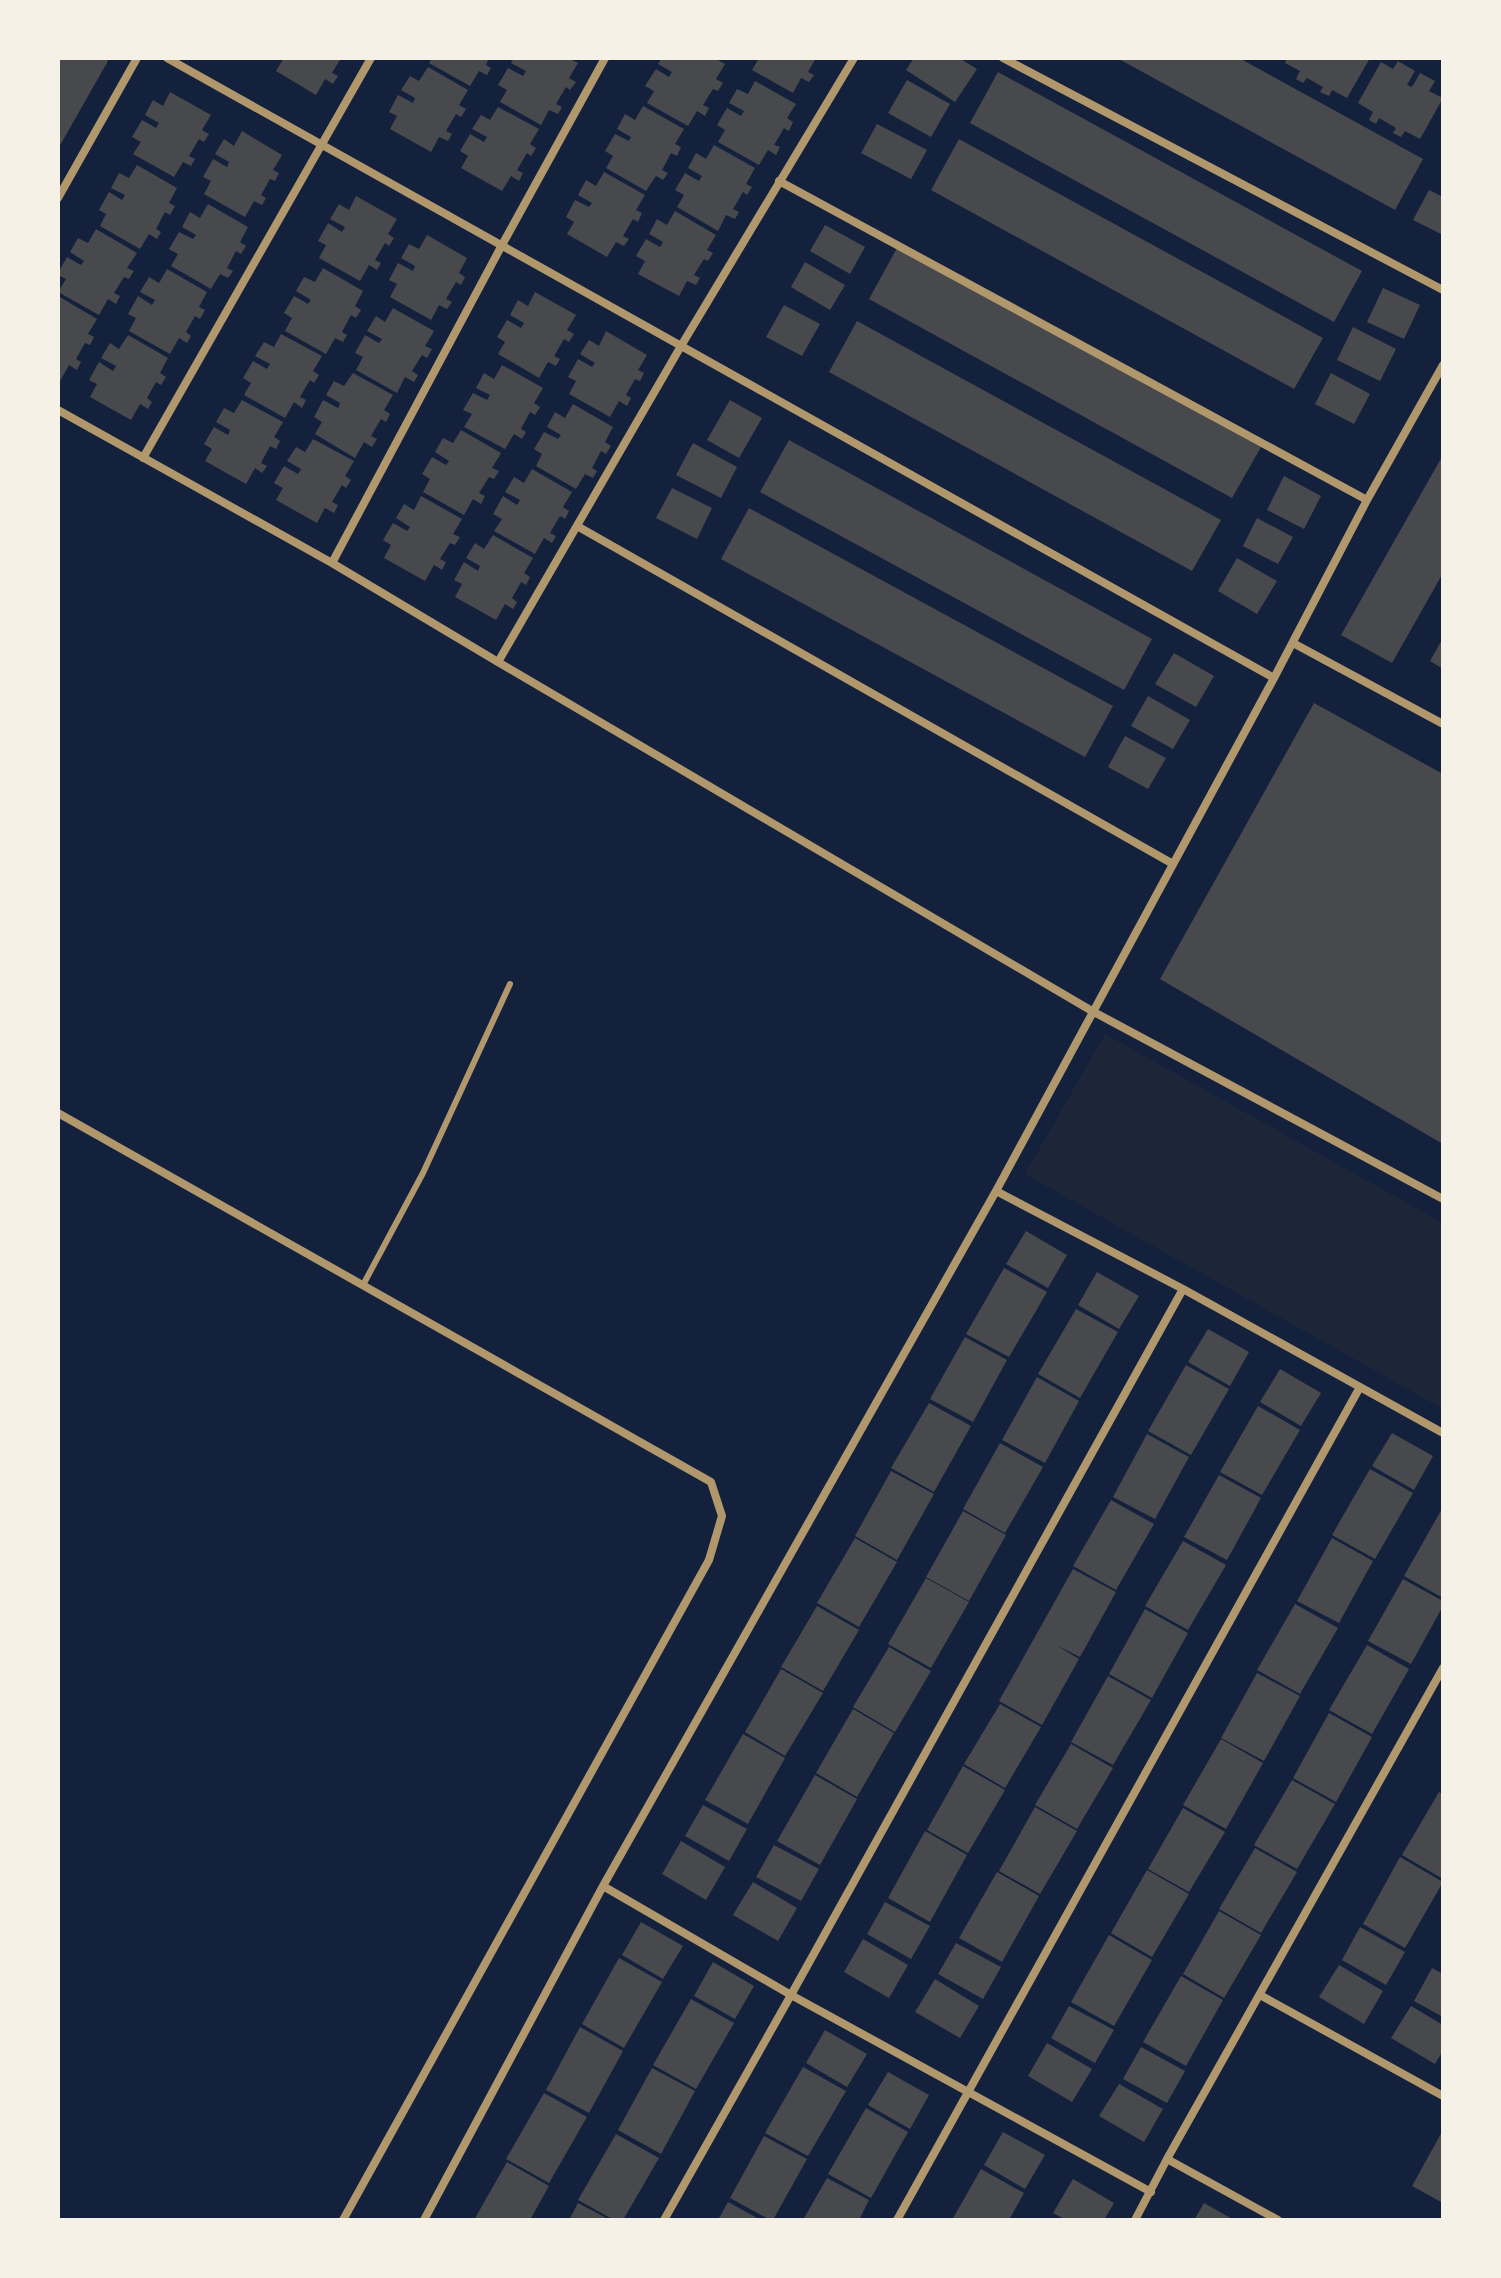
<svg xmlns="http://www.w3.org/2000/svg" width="1501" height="2278" viewBox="0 0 1501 2278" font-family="'Crimson Pro',serif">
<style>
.green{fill:#1d2539}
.building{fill:#48494c}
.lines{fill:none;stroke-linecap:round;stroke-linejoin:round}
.service{stroke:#b1986c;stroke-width:6}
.minor{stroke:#b1986c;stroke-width:8}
</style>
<rect width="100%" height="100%" fill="#14213d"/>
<!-- green -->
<path class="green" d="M1105,1034L1443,1223V1409L1025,1174Z"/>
<!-- building -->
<path class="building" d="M58,58H104L108,61L58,149Z
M284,58H341L332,73L338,76L333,84L325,79L316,95L276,71Z
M432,58H489L486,65L491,68L487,75L479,71L470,86L429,63Z
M514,58H568L578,63L569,78L576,82L570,90L566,87L556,104L562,107L558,114L549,110L541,125L500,102L507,90L498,85L508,68L523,76L526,71L511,63Z
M662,58H714L725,64L716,79L723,83L718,91L713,89L703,105L709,108L705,116L697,111L688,126L647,103L654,91L645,86L656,69L669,77L672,72L658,64Z
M759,58H816L808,72L814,75L809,82L801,78L793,93L752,70Z
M914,58H959L977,69L955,102L906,70Z
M1117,58H1239L1423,159L1395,210Z
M1287,58H1370L1347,98L1332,90L1329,96L1320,92L1323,87L1307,78L1303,83L1296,79L1300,71L1285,63Z
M1398,61L1415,71L1407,85L1412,87L1420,73L1435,81L1429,91L1443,98L1420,139L1405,131L1401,137L1393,133L1396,128L1379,118L1376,124L1369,120L1373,112L1358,103L1381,62L1393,69Z
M428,67L468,90L459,105L466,109L461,117L456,114L446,131L452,134L448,141L439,137L431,152L390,129L397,116L389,112L398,95L413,103L415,98L401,90L410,76L419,81Z
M998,72L1362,271L1334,322L970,123Z
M907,80L950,104L931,137L888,113Z
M755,81L796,104L787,118L793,122L789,131L784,128L774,145L780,147L776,155L768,150L759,165L718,142L725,130L717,125L727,108L741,116L744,111L729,103L737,89L748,94Z
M170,92L211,115L202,130L209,134L204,142L199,139L189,156L195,159L191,166L183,162L174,177L133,154L141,142L132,137L142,120L156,128L159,123L145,115L153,100L163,106Z
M643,106L684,129L675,144L681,147L677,156L671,153L662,170L668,173L663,180L656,176L646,191L606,168L613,156L605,151L615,134L629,141L631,137L617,129L625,114L635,120Z
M498,107L539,129L530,144L536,148L531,156L527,153L517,170L523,173L519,181L511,176L502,191L461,168L468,156L460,151L470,134L484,142L487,137L472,129L481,115L490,120Z
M877,124L927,150L911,179L861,153Z
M242,131L282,155L273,170L279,173L275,181L270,179L261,195L266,198L262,205L254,201L245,217L204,194L211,181L203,177L213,159L227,167L229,162L215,154L224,139L234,146Z
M959,139L1323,338L1294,389L931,190Z
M714,145L755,168L746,184L752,187L747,195L743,192L733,209L739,212L735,219L726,215L718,231L677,207L684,195L675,190L685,173L699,181L702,176L688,168L696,153L706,159Z
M137,165L177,188L169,203L175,206L170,215L165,212L156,229L161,232L157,239L149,234L140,249L100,226L106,214L99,210L109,192L122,200L125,195L111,188L119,173L129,178Z
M604,172L645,195L636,210L642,213L638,222L633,219L623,236L629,239L624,246L616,242L607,257L567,234L574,222L566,217L575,200L589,207L592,203L578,195L586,180L596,186Z
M1429,190L1443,197V235L1413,220Z
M356,196L397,219L388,234L394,238L389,246L385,243L375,260L381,263L377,270L369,265L360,281L319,258L326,245L318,241L328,223L342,232L345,227L330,219L339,204L349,210Z
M208,204L248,227L240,242L246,246L241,254L236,251L227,268L233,271L228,278L220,274L211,289L171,266L178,254L169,249L179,232L193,239L196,235L182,227L190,212L200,218Z
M675,211L716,235L707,250L713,253L708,261L704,259L694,275L700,278L696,285L687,281L679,296L638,274L645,261L636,256L646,239L660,247L663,242L649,234L657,219L667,225Z
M825,225L865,247L850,274L810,251Z
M96,229L137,253L127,268L134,271L129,279L124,277L114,293L120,296L116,304L108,299L99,315L58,292L66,279L58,275V273L67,257L81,265L84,261L70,252L78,238L88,243Z
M427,235L467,258L459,273L465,277L461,285L456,282L446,299L452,302L447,309L439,305L431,320L390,297L397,284L389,280L398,263L413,271L415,266L401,258L409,244L419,249Z
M897,248L1261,447L1232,498L869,299Z
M805,262L845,285L830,310L791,287Z
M323,268L363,291L355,306L361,310L356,318L351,315L342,332L347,335L343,342L335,338L326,354L285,331L292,318L284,313L294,296L308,304L311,300L296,291L304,277L315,282Z
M167,269L207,292L199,307L205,310L200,319L195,316L186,332L191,336L187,343L179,338L170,354L129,331L136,318L128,314L138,296L152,305L155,300L140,292L149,277L159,283Z
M1383,288L1420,305L1404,339L1367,322Z
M535,292L576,315L567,330L574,334L569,342L564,339L554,356L560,359L556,366L548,362L539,378L498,354L505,342L497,337L507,320L521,328L524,323L510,315L518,300L528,306Z
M58,296L97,319L88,334L94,337L90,345L85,343L76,359L81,362L77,370L69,365L60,381L58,379Z
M784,305L820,324L802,356L766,337Z
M393,308L434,331L425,346L432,349L427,358L422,355L412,371L418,375L414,382L405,377L397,393L356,370L363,357L355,353L365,335L379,343L382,339L367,331L376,316L385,322Z
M857,321L1221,520L1192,571L829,372Z
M1353,327L1396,349L1380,381L1337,360Z
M606,331L647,355L638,370L644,373L640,381L635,379L626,395L631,398L627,406L619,401L610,417L569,394L576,381L568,377L578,359L592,367L595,363L580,354L589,340L599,346Z
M281,334L322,356L313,371L319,375L314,383L310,380L300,397L306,400L302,408L294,402L285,418L244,395L251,383L243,378L253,361L267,369L270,364L255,356L264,342L274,347Z
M128,335L168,358L160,373L166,377L161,385L156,382L147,398L152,402L148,409L140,404L131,420L90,397L97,384L89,380L99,362L113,371L116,366L101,358L110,343L119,349Z
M502,365L543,388L534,403L540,407L535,415L530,412L521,429L526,432L522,439L514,434L505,449L464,427L472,414L463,410L473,393L487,400L490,395L476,388L484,373L494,379Z
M353,373L393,395L384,410L390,414L386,422L381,419L371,436L377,439L372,447L364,442L355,458L315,434L322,422L314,417L323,400L338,408L340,403L326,395L334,381L344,386Z
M1331,373L1370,394L1354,424L1315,404Z
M242,400L283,422L274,437L280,441L276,449L270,446L261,463L267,466L262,473L255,468L246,484L205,461L212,449L204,444L214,427L228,435L230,430L216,422L224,408L234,413Z
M730,400L762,418L739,458L707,440Z
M573,404L613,427L605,442L611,446L606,454L601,451L592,468L597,471L593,478L585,474L576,489L536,466L542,454L534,449L544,432L558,439L561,435L547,427L555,412L565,418Z
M461,430L501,453L492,468L499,471L494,479L489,477L479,493L485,496L481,504L473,499L464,515L423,492L430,479L422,474L432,457L446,465L449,461L435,452L443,438L453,443Z
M313,439L354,461L345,476L351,480L346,488L342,485L332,502L338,505L334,513L325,508L317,523L276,500L283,488L274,483L284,466L298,474L301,469L287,461L296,447L305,452Z
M789,440L1152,639L1124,690L760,492Z
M693,443L737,467L721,498L676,475Z
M1443,455V573L1392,663L1341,635Z
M532,469L572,492L563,507L569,511L565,519L560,516L550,533L556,536L552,543L544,538L535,554L494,531L502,519L493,514L503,496L517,505L520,500L505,492L514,477L524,483Z
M1284,476L1321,496L1304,529L1267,510Z
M672,488L712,508L697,539L656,518Z
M421,496L462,519L453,534L460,537L455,545L450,543L440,559L446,562L442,570L434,565L425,581L384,558L391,545L383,540L393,523L407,531L410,527L396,518L404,504L414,510Z
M749,508L1113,706L1085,757L721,559Z
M1257,518L1293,537L1278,564L1243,546Z
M493,535L533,558L524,573L530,577L526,585L521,582L512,598L517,602L513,609L505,604L496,620L455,597L462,584L454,580L464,562L478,571L480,566L466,558L475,543L484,549Z
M1237,558L1277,581L1257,614L1218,591Z
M1443,638V669L1430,661Z
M1174,653L1214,676L1196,707L1155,684Z
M1148,696L1190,720L1173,749L1131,726Z
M1314,703L1443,774V1144L1160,979Z
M1125,736L1166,758L1148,789L1108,767Z
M1026,1231L1067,1255L1048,1288L1006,1264Z
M1004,1268L1047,1292L1009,1357L966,1334Z
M1097,1272L1139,1296L1119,1329L1078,1305Z
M1076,1309L1118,1332L1080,1398L1038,1374Z
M1208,1329L1249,1352L1230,1386L1188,1362Z
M965,1337L1007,1360L973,1422L930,1399Z
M1186,1365L1229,1389L1191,1455L1148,1431Z
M1280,1369L1321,1393L1301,1426L1260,1402Z
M1037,1377L1079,1401L1045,1463L1002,1440Z
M929,1403L971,1426L934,1492L891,1468Z
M1258,1406L1300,1430L1262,1495L1220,1472Z
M1392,1433L1433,1456L1414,1490L1372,1466Z
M1147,1434L1189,1457L1155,1519L1113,1497Z
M1000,1443L1043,1467L1005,1533L963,1509Z
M1370,1469L1413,1493L1375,1559L1332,1535Z
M891,1471L934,1494L897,1560L855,1536Z
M1219,1475L1261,1498L1227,1560L1184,1537Z
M1111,1500L1154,1524L1116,1590L1073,1566Z
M1443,1507V1598L1404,1576Z
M963,1511L1006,1535L969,1601L926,1577Z
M855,1538L897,1562L859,1627L817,1603Z
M1332,1538L1373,1561L1339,1623L1297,1601Z
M1183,1541L1226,1565L1188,1630L1145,1606Z
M1073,1569L1116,1592L1080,1657L1056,1645L1079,1659L1042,1725L999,1701Z
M926,1578L969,1602L931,1668L888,1644Z
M1403,1579L1443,1601V1606L1411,1664L1368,1641Z
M1295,1604L1338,1628L1300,1694L1257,1670Z
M817,1606L859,1630L823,1691L781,1667Z
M1145,1609L1188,1633L1152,1698L1109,1674Z
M1367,1645L1409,1669L1372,1734L1329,1710Z
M889,1647L931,1671L895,1732L853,1707Z
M781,1669L823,1693L785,1756L745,1732Z
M1257,1673L1300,1696L1264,1761L1221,1738Z
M1108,1676L1151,1700L1113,1765L1071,1742Z
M1000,1704L1041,1727L1005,1788L964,1764Z
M853,1709L894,1733L857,1797L816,1773Z
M1329,1713L1372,1737L1336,1802L1293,1778Z
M743,1734L785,1758L748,1824L705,1800Z
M1221,1739L1263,1763L1226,1829L1183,1805Z
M1071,1744L1113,1768L1077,1829L1035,1805Z
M963,1766L1005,1790L968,1853L927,1830Z
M815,1775L857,1799L820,1865L777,1841Z
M1292,1780L1335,1804L1297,1869L1254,1845Z
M1439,1792L1443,1795V1879L1402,1855Z
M703,1805L747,1829L729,1861L685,1836Z
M1035,1807L1077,1831L1040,1894L999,1871Z
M1183,1808L1225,1832L1189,1892L1148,1869Z
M925,1831L967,1855L930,1922L888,1898Z
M681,1841L725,1867L706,1900L662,1874Z
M774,1845L819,1869L801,1901L756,1877Z
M1255,1848L1297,1872L1261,1933L1219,1909Z
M1400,1857L1443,1882L1405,1948L1363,1924Z
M1147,1870L1189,1894L1152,1957L1111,1933Z
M997,1872L1039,1896L1002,1962L959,1938Z
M753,1882L797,1908L778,1941L733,1915Z
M885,1902L930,1926L911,1959L867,1934Z
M1219,1911L1261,1935L1224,1998L1183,1974Z
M641,1922L683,1946L663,1979L622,1955Z
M1360,1927L1405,1952L1386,1985L1342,1960Z
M1109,1935L1152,1960L1114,2026L1071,2002Z
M863,1939L908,1965L889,1998L844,1972Z
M956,1943L1001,1967L983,1999L938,1974Z
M619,1958L662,1982L624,2048L582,2024Z
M713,1962L754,1986L735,2019L694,1996Z
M1339,1965L1383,1991L1364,2024L1319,1997Z
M1432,1968L1443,1974V2017L1414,2001Z
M1181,1976L1223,2000L1186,2066L1143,2042Z
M935,1979L979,2006L960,2038L915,2012Z
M691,1999L734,2023L696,2089L653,2065Z
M1069,2006L1114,2030L1095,2063L1051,2038Z
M1411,2006L1443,2025V2051L1435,2064L1391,2038Z
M580,2027L623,2051L589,2113L546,2090Z
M825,2030L867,2054L847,2087L806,2063Z
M1047,2043L1092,2069L1072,2102L1028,2076Z
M1141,2047L1185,2071L1167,2103L1123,2079Z
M803,2067L846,2091L808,2156L765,2133Z
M652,2068L695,2091L661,2154L618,2130Z
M888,2072L929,2095L910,2129L868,2105Z
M1119,2084L1163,2109L1144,2142L1099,2116Z
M544,2093L587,2117L549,2183L506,2159Z
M866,2108L908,2132L871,2198L828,2174Z
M1443,2130V2203L1412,2186Z
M1003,2132L1045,2155L1025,2189L984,2165Z
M616,2134L659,2158L623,2220H614L578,2200Z
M764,2136L807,2159L773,2220H770L730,2198Z
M507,2162L549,2186L530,2220H474Z
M981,2169L1024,2193L1009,2220H952Z
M827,2178L869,2200L859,2220H803Z
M1073,2179L1114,2203L1104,2220H1066L1053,2213Z
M728,2202L761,2220H718Z
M578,2203L610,2220H569Z
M1204,2203L1234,2220H1194Z"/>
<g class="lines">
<!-- service -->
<path class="service" d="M363,1285L423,1173L510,984"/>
<!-- minor -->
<path class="minor" d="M167,58L1274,678
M1003,58L1443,290
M779,181L1367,500
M58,198L137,58
M58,410L332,563L498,662L1092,1011L1443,1199
M143,458L371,58
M577,526L1173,864
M332,563L502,245L605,58
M1293,643L1443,724
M498,662L681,346L854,58
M58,1113L711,1482L722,1516L709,1560L343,2220
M996,1191L1183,1289L1443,1433
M603,1886L791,1995L1151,2192
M1260,1995L1443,2096
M1167,2159L1278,2220
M424,2220L603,1886L996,1191L1274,678L1367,500L1443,365
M664,2220L791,1995L1183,1289
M897,2220L1360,1387
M1135,2220L1167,2159L1443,1668"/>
</g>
<!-- border -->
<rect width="1501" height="2278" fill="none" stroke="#f6f1e7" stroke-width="120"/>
</svg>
